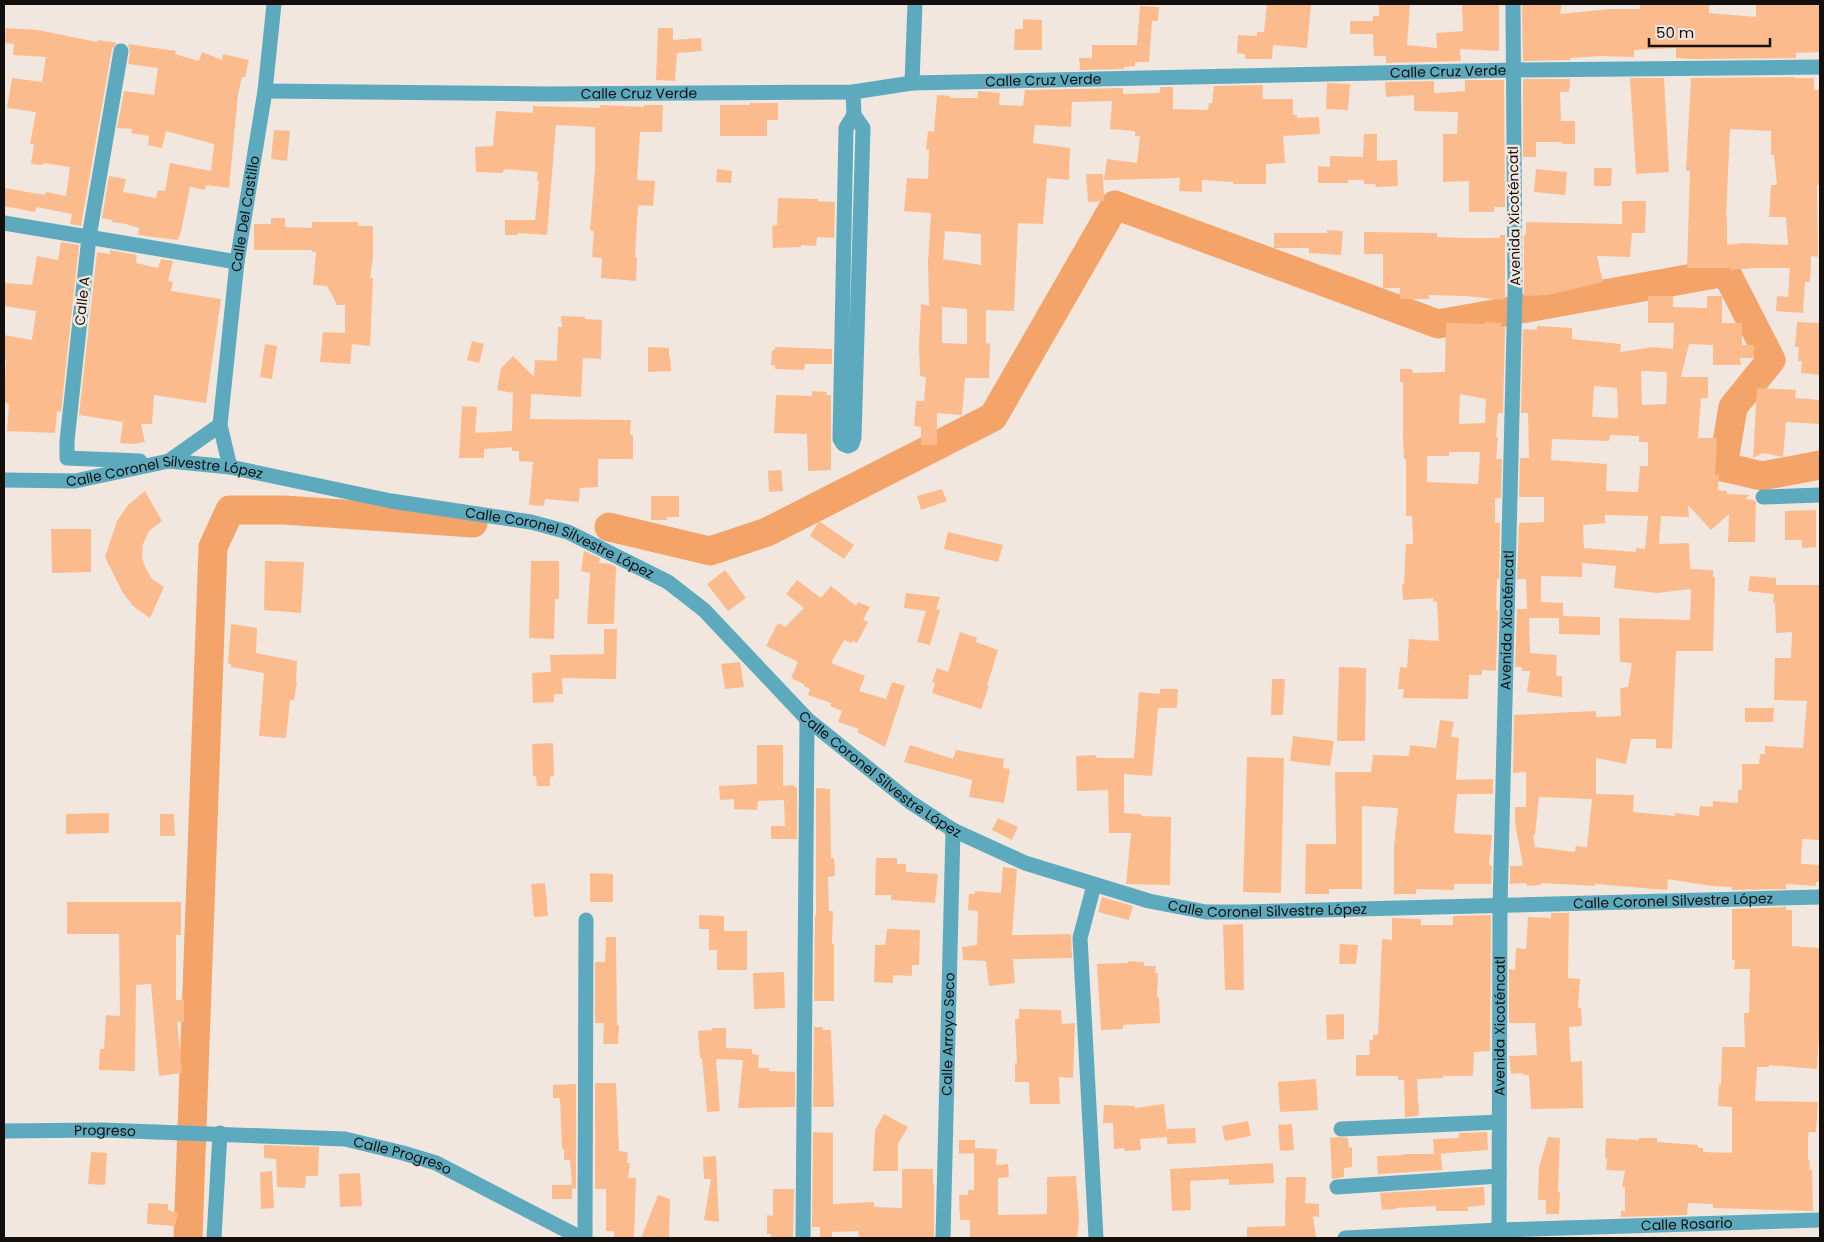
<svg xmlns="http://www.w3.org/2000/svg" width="1824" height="1242" viewBox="0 0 1824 1242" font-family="Poppins,sans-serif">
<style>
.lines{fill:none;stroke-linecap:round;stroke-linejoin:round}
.river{stroke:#f4a468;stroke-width:29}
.building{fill:#fcbb8c;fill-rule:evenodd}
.minor{stroke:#5daabf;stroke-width:15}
.labels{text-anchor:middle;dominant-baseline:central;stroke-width:5;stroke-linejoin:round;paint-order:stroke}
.street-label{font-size:14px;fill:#130f0d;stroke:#f1e7df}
</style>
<rect width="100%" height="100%" fill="#f1e7df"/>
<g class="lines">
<!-- river -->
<path class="river" d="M609,527L710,551L767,532L993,417L1115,205L1438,324L1726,272L1771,360L1733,407L1723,467L1762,476L1820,465
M188,1238L213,547L230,510H284L473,523"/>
</g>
<!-- building -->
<path class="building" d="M1267,4H1311L1307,48L1273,45L1272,59H1245V54L1237,53L1238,35L1257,36V32H1264Z
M1379,4H1410L1407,45L1437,48L1436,33L1463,31L1462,4H1499V51L1460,49L1461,61L1386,63V56H1374L1373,34H1350V21H1373V16H1379Z
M1522,4H1562L1560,14L1610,9H1640V4H1709V13L1756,17V4H1820V52L1796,53V58L1692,59L1676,58V48L1634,50V57L1601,56L1570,58V60L1523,61Z
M1140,6L1159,7L1158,21H1152L1149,62H1135V66L1124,67V69L1080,70L1079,58H1092V45H1137Z
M1023,19L1042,20V50H1014L1015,29H1023Z
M6,28L38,30L97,42L98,40L117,43L112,49L81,226L70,224L72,214L36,207L35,212L4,206V188L45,195L46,192L66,196L70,167L44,163L43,165L31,164L34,144H30L36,112L7,108L12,78L42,82L46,57L13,55L14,44L5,43Z
M658,28H673V40L701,38L702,51L677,53L675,81L656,80Z
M128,44L176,51L175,54L199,61L202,52L222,60L223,54L249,60L245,77H242L238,95L229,188L206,185L205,190L190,187L180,236H179L178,240L138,235L139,228L126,224L112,222V220L102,218L109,176L126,179L123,192L156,198L158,190L165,191L170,163L211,171L214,144L166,131L162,148L148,145L149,136L131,133L132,129L117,128L124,91L154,95L158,68L128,64L130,52Z
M1794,77V78H1814V90H1820V185H1817L1818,257L1811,256L1810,282H1805L1803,313L1776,311L1777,296L1788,297L1790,268H1755L1730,270V268H1687L1690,171H1686L1691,78ZM1730,129L1771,131V155H1774L1777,185H1771L1769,217H1786L1788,245L1743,243L1727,245V217H1726Z
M1630,78H1664L1669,172L1636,174Z
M1523,79H1570L1569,92H1560L1561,121H1575V144H1562V142H1536V157H1523Z
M1465,80H1504L1505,207H1494V212H1469V181L1443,182V134H1457L1458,112L1414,111V95L1386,97L1385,82L1434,81V93L1465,91Z
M1327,83L1350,84L1348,110L1326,109Z
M1263,85L1262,99H1293V115H1297V118L1319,117L1320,134L1283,136L1285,163L1266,164V184H1233V182L1202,180V192L1179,191L1180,178L1104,180L1107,159L1137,163L1140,136H1135V131L1110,129L1112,101L1072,102L1071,127L1035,125L1033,143L1070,148L1069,180L1047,178L1043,224L1018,223L1014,311L986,310V343L990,344L989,378H965L962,415L937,413V445H921V427L914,426L916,401H924L926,377L920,376L919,346L921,304L929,306L928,262L931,213L904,211L907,178L928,179L929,150L926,149L928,131L934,132L937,95L950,96V98H978V91L1000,93L999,105L1023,106L1025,90L1123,88V94L1160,93V87H1173V109L1208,110L1209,103H1212L1214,86ZM945,231L981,234V265L943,259ZM942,307L967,309V344L942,343Z
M750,103H778V120H767V136H720V105H750Z
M600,105L644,107V105H663L662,132H640L637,180L655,181L653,206L638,205L635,257H637L636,281L601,278L602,258L592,257L594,231L590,230L595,169V127L556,125L547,235L518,233V235H505V220H535L539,181H537L538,172L504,169L503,173L476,172L475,147L493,146L496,111L533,113V106L600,108Z
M274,130L290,131L287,161L271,159Z
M1364,134H1377V161L1397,160L1398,186L1376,187L1375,184H1364V180H1348V183H1318V166L1330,167V156L1363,157Z
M1594,168H1612L1611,186H1594Z
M717,169L732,171L731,183L716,182Z
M1536,169L1567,172L1565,195L1534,192Z
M1086,174H1103L1104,201L1088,202Z
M778,198L818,199V201L835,202L834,238L817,237L816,246L801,245V247L773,248L772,226L777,225Z
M1622,201H1646L1645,233H1632L1630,257L1597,256L1603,282L1548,295L1524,296V235H1526V222L1622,224Z
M271,218H285V227L312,228V222H358V226H373V257L370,278H373L370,346L352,344L350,364L320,362L323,332L345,333V305H337L327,286L313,285L316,252H312V250H254V224H271Z
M1327,230L1343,231L1341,255L1309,253V248H1274V233H1327Z
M1364,232L1437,233V237L1464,238H1500V235H1505V297L1504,300L1466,296L1429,295V299H1400V288H1383V254H1364Z
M61,242L79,245L61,412L57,411L55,433L7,431L9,404L4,402L6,360L4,359V335L32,340L36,311L4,306V283L32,285L37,256L58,260Z
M110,250L137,255L136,263L158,268L161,259L173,261L168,281L173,282L171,291L221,299L206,403L154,395L152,424H141L145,442L132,444L120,443L123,422L79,415L97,252L110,254Z
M1648,296H1673V307L1707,308V296H1722V323H1742V345H1754V358H1740L1741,365H1713V345L1689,344L1681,377H1708V398H1701L1698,438H1717L1715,475H1719L1718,490L1727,491V494L1750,495L1746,499L1754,500L1756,503L1755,542H1728L1729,514L1711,530L1688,505L1689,517L1661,516L1659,544L1689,543L1690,569L1713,570V577H1715L1713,651H1676L1672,749L1656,748V739H1631L1626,764L1596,758V794L1634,795L1633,812L1675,816V813L1699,816L1700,806L1713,807V801L1738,803V790H1742V764H1759L1760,754H1765V746L1803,748L1807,701L1774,700L1775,658H1791L1792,632L1776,633L1775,603H1773L1774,594L1748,591L1750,576L1776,578V585H1820V840L1802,839L1801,864L1820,865V882H1816V886L1786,884V889L1732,890V887L1711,886L1668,879L1667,890L1595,884V886L1541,883V885L1527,886L1526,883L1510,884V866H1523L1515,823V807H1526V772L1513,773L1514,715L1596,711V717L1621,716L1620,688L1628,687L1632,663L1620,662L1619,618L1690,620L1691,589L1657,593L1614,588L1616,566L1582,563V577L1541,576V602L1563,603V616L1600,617V635L1559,634V618H1529L1530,653L1557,655L1556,676H1562V697L1527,692L1530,671H1522V667H1515L1517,609H1527L1526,579H1517L1519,523L1544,522V497H1519L1520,458H1529L1528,413H1521L1523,329L1537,330V326L1572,328V339L1621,344L1620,352L1653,347L1673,349L1674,323H1648ZM1641,371L1667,372L1666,404L1642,405ZM1594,386L1617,388L1618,418L1592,417ZM1610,435L1639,436V442H1648V466H1640L1638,492L1606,491L1607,464L1551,460L1552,439L1609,441ZM1605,515L1648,516L1645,549L1636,548V552L1584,548L1583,525L1605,523ZM1539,797L1592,799L1587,847L1576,846L1575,852L1535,847L1533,835H1535Z
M561,316L585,317V319L602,320L601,359L583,358L581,397L531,394L530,419L631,420L630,435H633V459H598V487L580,488L579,502L545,499L544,506L529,505L533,462L519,461V451H512V447L484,449V458H459L462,406L477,407L475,433L512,431L513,393L497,390L501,368L513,356L534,377L535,360L557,361L558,327H562Z
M1485,322L1501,323V327H1505L1503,413H1498L1496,437H1498L1496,459H1502L1501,498H1495V523H1500L1499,579H1497L1496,610H1498L1496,669L1495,671L1482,670V675H1469L1468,699L1403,698L1404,689H1398L1400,667L1407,668L1409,639L1439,641L1437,601L1433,602V598L1403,600L1402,584H1404L1406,544H1413L1412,516H1406V459H1404L1403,435V382H1400V369H1412L1413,373L1445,372L1446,323L1485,324ZM1460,394L1486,399L1485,423L1459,424ZM1449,452H1480L1478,484L1427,482V456H1449Z
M1797,322L1820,323V375L1801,373L1802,361H1798L1799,347H1795Z
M472,341L484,344L479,363L467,360Z
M265,344L277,346L272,379L260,377Z
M648,347L669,348V357H670L671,371L648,372Z
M775,347L832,349V364H805L804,370L775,369V365H771L772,350H775Z
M1757,388L1796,390L1795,398L1820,400V424L1786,422L1783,457L1763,453L1753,458Z
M812,391L827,392L826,395H831V470L808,471L807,434L774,433L776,395L812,396Z
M781,470L783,491L769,492L768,471Z
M942,489L947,501L921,510L917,496Z
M145,491L162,521L149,531L143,544L142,557L145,567L152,579L164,587L150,618L133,606L123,593L105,557L117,521L128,505Z
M651,496H679V517H667V520H651Z
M1816,510V547L1802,548V540H1785V511Z
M819,521L854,545L844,559L810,536Z
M51,529H91V572L52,573Z
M948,532L1003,545L998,562L944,549Z
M584,551L600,558L599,563L611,564L616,567L614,624H587L590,573L581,571Z
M265,561L304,562L301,613L264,610Z
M531,561H559V599H555L554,639L529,638Z
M725,570L746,598L728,611L707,584Z
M797,580L821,598L831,586L856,606L858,602L870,607L863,620L868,622L857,643L853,641L851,643L844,640L831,663L865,676L859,691L886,699L892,682L905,686L885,747L857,732L859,729L838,722L842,711L830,706L831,703L808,695L810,689L804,686V684L791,678L798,662L766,646L778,623L785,627L804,608L786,594Z
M906,593L940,597L936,609L940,610L930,645L917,642L926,611L904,608Z
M231,624L257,628L256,653L297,661L296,681L297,682L294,700H290L286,738L259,736L264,673L231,667V664H228Z
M604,629H617L616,679L562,678L563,694H554V702L533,703L532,673L551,672L550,655L604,654Z
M960,632L977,638L976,642L998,650L987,686H989L981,709L932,693L935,683L932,682L937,668L948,672Z
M740,662L744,687L725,689L721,664Z
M1339,667L1366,668L1365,741H1337Z
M1272,679H1285L1283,715H1271Z
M1160,689H1178L1177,708H1158L1152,776L1124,774V813L1141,814V816L1171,817L1170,885L1126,884L1131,833H1109L1108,790L1077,791L1076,756L1096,755V758H1134L1139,692L1160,694Z
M1745,708H1774L1773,722H1745Z
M1440,720L1454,722L1451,737L1459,738L1456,780L1493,779V794H1457L1454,833L1492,835L1489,865L1492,866L1491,884H1454V890L1416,889V894H1394V847L1398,808L1362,806V889H1329V894H1305L1306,844H1336L1335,772H1371L1373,755L1409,756L1410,745L1436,748Z
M1293,736L1334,741L1330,766L1290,761Z
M553,743L554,776L550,777V786H537L536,776H533L532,744Z
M757,745H783V786L794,785V787H797V839H771V826H785L784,800L758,801L757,810L734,809V799L720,800L719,786L757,784Z
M910,745L953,759L956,750L1004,759L1003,768L1010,769L1004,803L969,797L972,780L904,762Z
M1247,757L1284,758L1281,893L1243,892Z
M816,788L830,789L831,858H834L835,876L828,877L829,911H833L832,944H834V1001H814L815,916H816Z
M109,813V833L66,834V814Z
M160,814H174L175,836H160Z
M998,818L1018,827L1012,840L992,830Z
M876,858H897V864H906V872L938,874L935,903L891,900V895H875Z
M1003,867L1017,869L1012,935L1071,934L1072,958L1013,959L1015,983L989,986L986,961L963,960L962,947L977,945L978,911L968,910L969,894H975V891L1001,893Z
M590,873L613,874V902H590Z
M545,883L548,916L534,917L531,884Z
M1102,897L1133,906L1129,920L1098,912Z
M67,902H181V935H176V1000H184V1022H177L182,1073L159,1076L151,984L136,985L135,1071L99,1070L100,1049H104L106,1015L120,1016L119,934H67Z
M1786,907V910H1792V946L1820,948V1015L1817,1069L1769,1065V1067H1757L1755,1101L1818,1102L1816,1132H1809L1808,1136V1160L1810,1161L1809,1170H1812L1813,1211L1713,1208V1204L1688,1203L1687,1215L1621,1217V1211H1625V1187H1622L1625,1171L1606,1170L1607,1159L1605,1158L1606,1138L1639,1140V1138H1657V1142L1698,1145V1148H1703V1152L1732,1153V1107L1718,1106L1719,1084L1721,1085L1722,1047H1745L1744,1013H1749L1750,969H1734L1735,960H1732V909Z
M1551,913H1569L1568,978L1580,979L1578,1008H1581L1582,1026L1569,1027L1571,1062L1582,1061L1583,1108L1531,1109L1529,1075H1523V1073L1511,1074L1509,1056L1537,1055L1535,1023H1509V969L1515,970L1516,948L1526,949L1528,917L1551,918Z
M699,915L724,916V931H747V970H717V950H709V929H699Z
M1491,915L1490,1051L1474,1052L1473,1076H1443V1078L1417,1079L1419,1116L1405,1117L1404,1080H1398V1076H1356V1055H1370L1369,1040H1373V1035H1378L1382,939L1392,940V918L1421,919V925H1453V916Z
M1243,924L1244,990H1225L1223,925Z
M887,929L920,930L919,965H912V976L893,975V983L874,982L875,945H885Z
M606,937H616L617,1025H619L618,1044H603L604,1023H595V962H605Z
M1340,944L1358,945L1356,964H1339Z
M1128,961L1144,962V966H1156L1155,973H1158L1157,997H1159L1160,1023L1123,1025V1029L1101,1030L1097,964L1128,963Z
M784,972L785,1008L754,1009L753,973Z
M1019,1009L1061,1010L1062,1024L1075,1023L1073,1078L1059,1077L1060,1104H1030L1029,1082H1015V1063H1017L1015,1019H1019Z
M1344,1014V1039L1327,1040L1326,1015Z
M814,1027H823V1030H831L834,1107H813Z
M712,1028H726V1048L752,1049V1054L759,1055L758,1068H769V1071L795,1072V1107L738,1108L743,1060L716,1059L720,1111L707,1112L702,1058H700L698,1031L712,1030Z
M1316,1079L1318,1110L1280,1112L1278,1082Z
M595,1083H616L619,1151L628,1152L627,1163H630L628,1178H636L634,1238L614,1237V1231H606V1189H595Z
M576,1084V1189L572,1188V1199H552V1185H572L570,1160H564V1149H562L560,1098H553V1085Z
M1164,1104L1167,1132V1129L1195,1128L1196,1143L1167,1144V1137L1140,1139L1141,1150L1125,1151L1124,1148L1114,1149L1113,1123H1103L1104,1105L1135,1106V1108Z
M884,1114L908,1127L898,1144V1171H873L875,1130Z
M1248,1121L1251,1136L1225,1141L1222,1126Z
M1292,1124L1294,1150L1280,1151L1278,1125Z
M813,1132L833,1133V1204L874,1202V1207L902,1208V1169H933V1184H934V1238H859L858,1231L832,1232V1238L820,1237V1227H812Z
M1487,1132L1488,1150L1435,1154H1441L1442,1170L1378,1174L1377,1156L1404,1155V1154H1434L1433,1139L1459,1138V1133Z
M1337,1137L1348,1138L1349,1148L1352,1147V1167L1344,1168V1177L1332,1179L1330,1138Z
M1548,1137L1560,1138L1558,1192H1560L1559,1214H1546V1200H1538L1539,1167Z
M959,1140H975V1148L997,1149L996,1165L1008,1164L1009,1177L998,1178V1215L1047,1214V1177L1076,1176L1079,1219L1077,1238H974V1237H970V1220H960L959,1195H968V1190H974V1153L959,1154Z
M264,1145L319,1147L318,1176H306L305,1188L277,1187L276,1159L264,1158Z
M91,1152L107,1153L105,1185L88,1184Z
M716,1156L719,1222L704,1220L711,1179H704L703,1157Z
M1273,1163L1274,1183L1229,1185V1179L1190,1181L1191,1210L1172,1211L1170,1169Z
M272,1171L274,1208L261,1209L260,1172Z
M360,1173L362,1206L340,1207L339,1174Z
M1286,1177H1306L1305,1203L1319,1204V1217L1313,1216L1316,1238H1247V1227L1285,1226Z
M1484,1187L1485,1205L1467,1207L1468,1211H1436V1206L1396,1208V1209L1382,1210L1380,1193Z
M773,1189H794L793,1238H771V1234H767V1215L773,1216Z
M658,1195L670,1199L669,1238H641Z
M148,1203L168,1204V1210L178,1213L175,1226L147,1224Z"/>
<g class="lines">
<!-- minor -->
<g class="minor">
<path d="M121,51L89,237L67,441V458L140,461"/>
<path d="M912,83L915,4"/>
<path id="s1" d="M265,91L546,94L853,92L912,83L1513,70L1820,67"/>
<path d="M853,92L854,115L846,128L840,439L843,444L848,446L852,444L854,438L863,128L854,115"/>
<path d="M4,223L237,262"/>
<path d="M169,461L220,425"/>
<path id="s2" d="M230,467L220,425L237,262L265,91L274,4"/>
<path id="s3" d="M4,480L75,481L169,461L230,467L391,501L531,522L568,532L668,582L704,610L807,719L910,802L953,830L1025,863L1149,901L1206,912H1244L1820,897"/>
<path d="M1763,497L1820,495"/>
<path d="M1094,885L1080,938L1096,1238"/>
<path d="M1341,1129L1499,1122"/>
<path id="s4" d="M4,1131L102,1130L345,1139L403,1153L436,1163L581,1238"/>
<path d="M1337,1187L1499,1176"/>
<path d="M214,1238L220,1133"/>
<path d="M585,1238L586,920"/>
<path d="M803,1238L807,719"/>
<path id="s5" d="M943,1238L953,830"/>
<path id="s6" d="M1345,1238L1498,1230L1820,1220"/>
<path id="s7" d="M1499,1238L1500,907L1515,291L1513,4"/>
</g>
</g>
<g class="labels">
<!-- street labels -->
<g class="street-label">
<text stroke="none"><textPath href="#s1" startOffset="1184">Calle Cruz Verde</textPath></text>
<text stroke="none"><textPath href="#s1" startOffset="779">Calle Cruz Verde</textPath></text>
<text stroke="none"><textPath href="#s1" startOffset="374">Calle Cruz Verde</textPath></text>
<text stroke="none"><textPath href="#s2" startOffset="256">Calle Del Castillo</textPath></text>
<text transform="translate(1514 216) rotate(-91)">Avenida Xicoténcatl</text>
<text transform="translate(82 301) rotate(-84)">Calle A</text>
<text stroke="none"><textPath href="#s3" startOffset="162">Calle Coronel Silvestre López</textPath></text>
<text stroke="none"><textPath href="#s3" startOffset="568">Calle Coronel Silvestre López</textPath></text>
<text stroke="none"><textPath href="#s7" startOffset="618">Avenida Xicoténcatl</textPath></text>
<text stroke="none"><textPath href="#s3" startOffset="972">Calle Coronel Silvestre López</textPath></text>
<text stroke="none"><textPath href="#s3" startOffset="1798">Calle Coronel Silvestre López</textPath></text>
<text stroke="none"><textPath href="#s3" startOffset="1392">Calle Coronel Silvestre López</textPath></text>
<text stroke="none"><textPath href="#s7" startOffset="212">Avenida Xicoténcatl</textPath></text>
<text stroke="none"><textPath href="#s5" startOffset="204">Calle Arroyo Seco</textPath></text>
<text stroke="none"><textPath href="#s4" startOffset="101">Progreso</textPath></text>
<text stroke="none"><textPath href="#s4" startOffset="401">Calle Progreso</textPath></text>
<text stroke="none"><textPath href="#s6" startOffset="342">Calle Rosario</textPath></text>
</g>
</g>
<!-- border -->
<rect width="1824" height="1242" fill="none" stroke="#130f0d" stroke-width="10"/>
<!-- scale -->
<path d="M1649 38v8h121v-8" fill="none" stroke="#130f0d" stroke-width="2.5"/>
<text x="1656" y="38" font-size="15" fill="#130f0d" stroke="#f1e7df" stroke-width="4" paint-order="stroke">50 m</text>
</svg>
